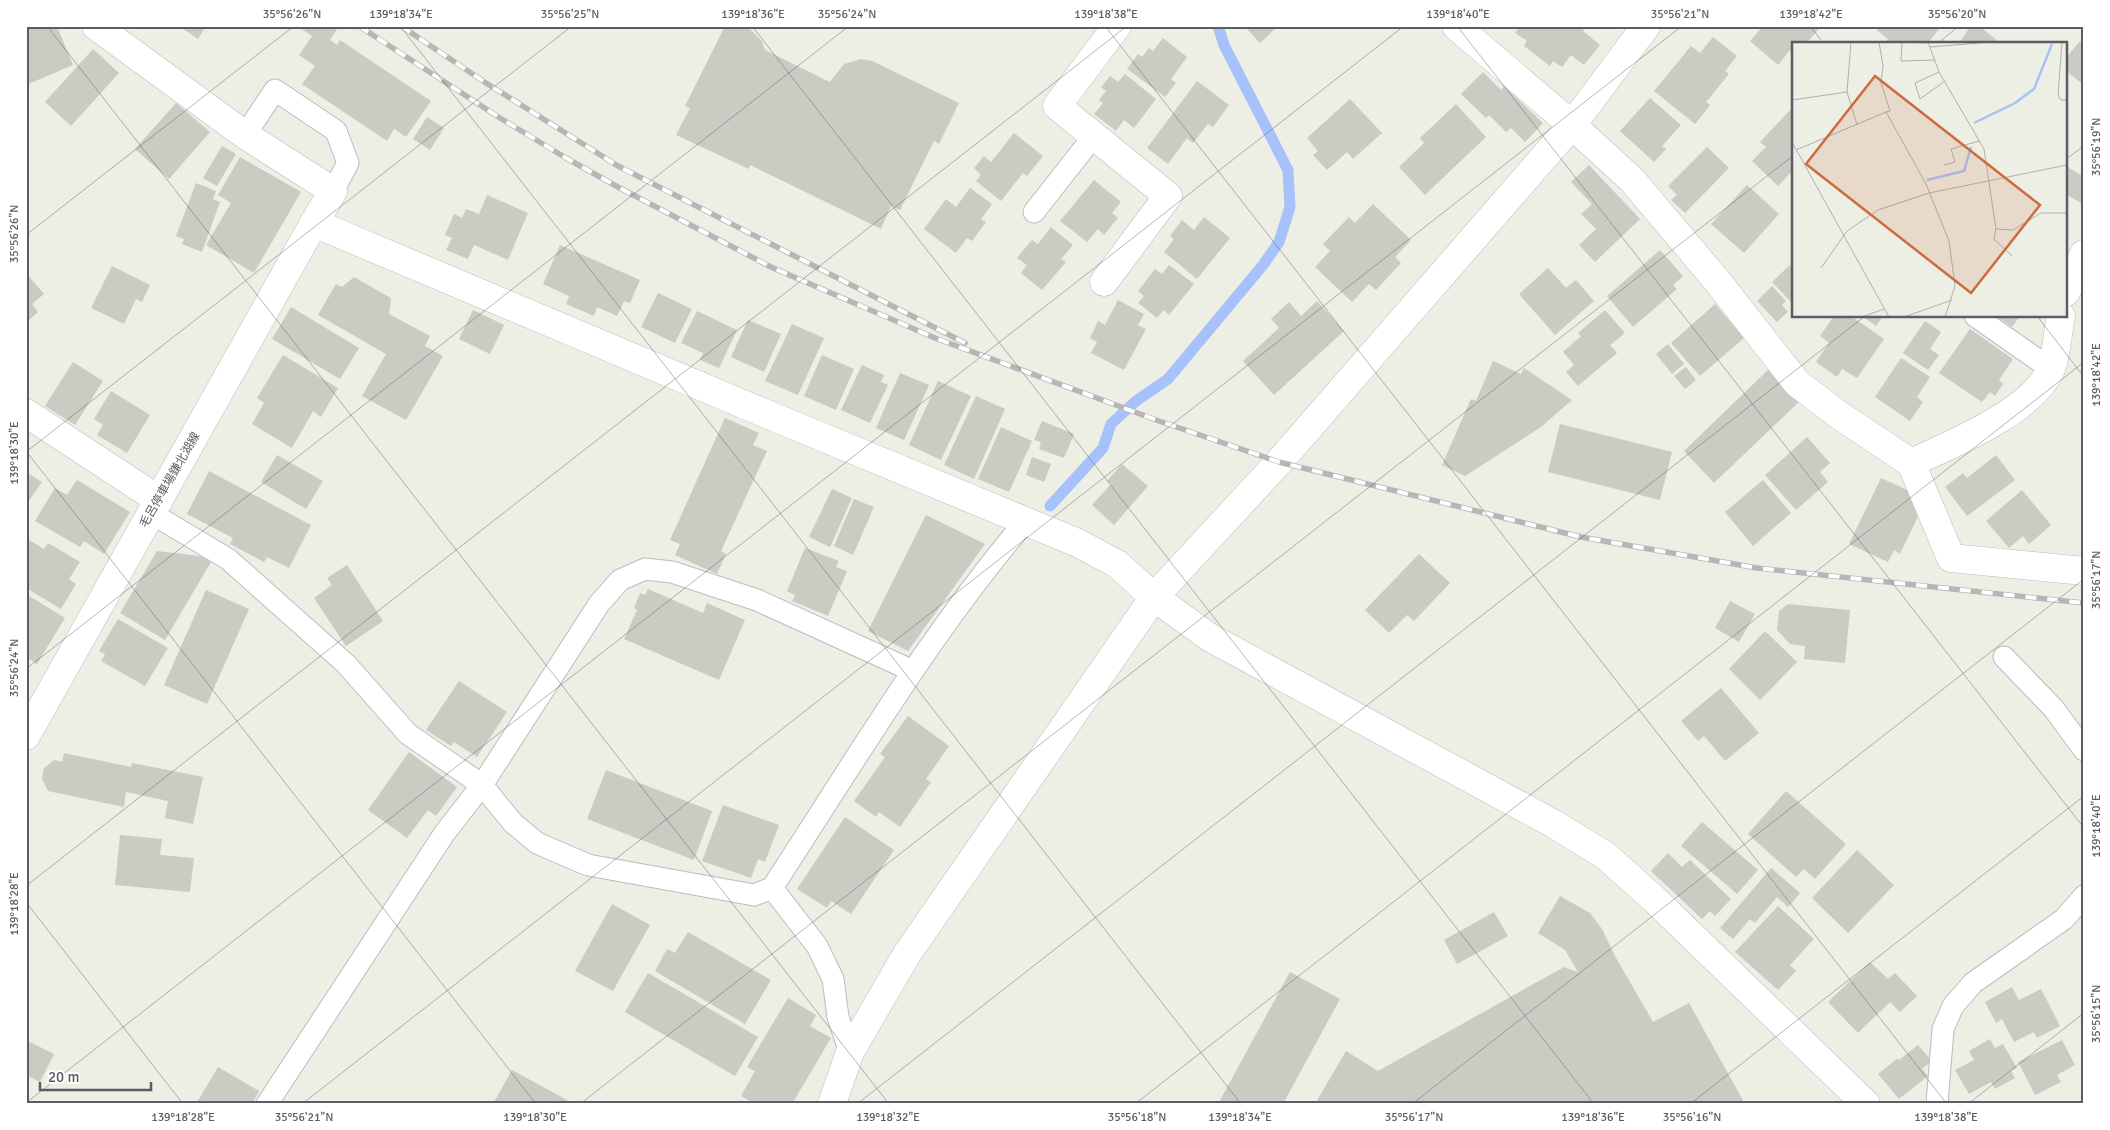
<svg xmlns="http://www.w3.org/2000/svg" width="2110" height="1130" viewBox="0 0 2110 1130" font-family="Signika,'Noto Sans JP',sans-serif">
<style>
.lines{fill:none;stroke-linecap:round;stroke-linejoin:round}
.stream{stroke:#a7c1fa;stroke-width:11}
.building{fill:#cbcac3}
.service-casing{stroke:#bbbcc2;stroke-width:23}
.minor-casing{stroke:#bbbcc2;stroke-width:29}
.secondary-casing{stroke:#bcbdc4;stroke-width:29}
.service{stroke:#fff;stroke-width:21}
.minor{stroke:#fff;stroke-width:28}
.secondary{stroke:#fff;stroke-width:28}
.rail-casing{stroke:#b6b6b7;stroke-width:5.5}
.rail{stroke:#fff;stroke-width:4;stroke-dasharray:11;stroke-linecap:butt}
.ticks{fill:none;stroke:#5c5d64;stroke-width:1;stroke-opacity:0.45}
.labels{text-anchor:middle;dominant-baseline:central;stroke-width:4;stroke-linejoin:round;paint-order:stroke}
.street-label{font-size:12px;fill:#5c5d64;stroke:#fff}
.inset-river{fill:none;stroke:#a7c1fa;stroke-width:2.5}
.inset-road{fill:none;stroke:#afb0ad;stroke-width:1}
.view{fill:#cc6c3f;fill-opacity:0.15;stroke:#cc6c3f;stroke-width:2.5}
.inset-edge{fill:none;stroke:#5c5d64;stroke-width:2.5}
.neatline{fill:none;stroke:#5c5d64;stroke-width:2}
.ticks-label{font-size:12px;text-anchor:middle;fill:#5c5d64}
</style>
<rect width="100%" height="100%" fill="#edeee4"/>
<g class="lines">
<!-- stream -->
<path class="stream" d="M1050,506L1103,448L1111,424L1136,401L1168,379L1263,265L1279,242L1290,207L1288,170L1224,45L1218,26"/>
</g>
<!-- building -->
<path class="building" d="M26,26H57L73,65L26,85Z
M179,26H206L198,39Z
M297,26H333L337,29L330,40L337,45L340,40L431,101L406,137L394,129L387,141L302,84L315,66L299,55L312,36Z
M732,26L750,29L762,41L765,50L830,82L844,64L861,59L872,61L959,103L939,144L934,141L900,210L891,206L881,229L750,165L749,169L676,135L690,108L685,106L724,28Z
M1250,26H1278L1260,43L1247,29Z
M1520,26H1586L1583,31L1600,45L1584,65L1571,55L1562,67L1553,61L1550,66L1524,46L1527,41L1515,33Z
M1763,26H1821L1806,44H1794V53L1790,50L1778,65L1750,41Z
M1879,26H1939L1940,28L1927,44H1884L1888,39L1877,30Z
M1971,26H1979L2002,44H1958Z
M1713,37L1737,56L1725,71L1729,74L1706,102L1710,105L1695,124L1654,91L1691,46L1700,53Z
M1163,38L1187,57L1171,79L1176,83L1165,97L1127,69L1138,54L1142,57L1149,48L1153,51Z
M2080,41L2084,44V85L2066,71V58Z
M93,49L119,73L71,126L45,102Z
M1483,72L1501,90L1504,86L1543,123L1525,142L1511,128L1506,132L1489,115L1486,118L1461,94Z
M1125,74L1156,99L1134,128L1124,120L1116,131L1094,114L1103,103L1099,100L1106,91L1101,87L1110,76L1118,82Z
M1197,81L1229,105L1213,127L1208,124L1193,143L1187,138L1168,164L1147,148Z
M1650,98L1681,125L1662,146L1666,149L1654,162L1620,131Z
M1350,99L1382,133L1353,159L1347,152L1327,170L1313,155L1318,151L1307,138Z
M176,103L210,132L169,179L135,149Z
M1456,104L1486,137L1425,195L1399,167L1424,143L1420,138Z
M1794,106V169L1778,186L1752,161L1766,147L1760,142Z
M427,117L444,128L430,150L413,139Z
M1014,133L1043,156L1027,176L1023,173L1001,201L976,181L981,175L974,168L984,156L991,162Z
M222,146L236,154L217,186L203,178Z
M1707,147L1729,168L1685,213L1671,200L1677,195L1668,186Z
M240,157L301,192L254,273L206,245L231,203L218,195Z
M1589,165L1640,219L1595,262L1579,245L1596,229L1581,214L1592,204L1571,182Z
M2066,166L2084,177V205L2066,194Z
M1094,180L1121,202L1112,213L1118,218L1104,235L1098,229L1087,242L1060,221Z
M196,183L216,191L213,199L220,202L202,252L182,244L184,239L176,236Z
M1747,185L1779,214L1744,253L1711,224Z
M970,188L992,204L981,219L986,222L972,241L967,238L956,253L924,229L946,199L956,207Z
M487,195L528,213L508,260L474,245L468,259L446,250L452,238L445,235L454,214L462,218L466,209L479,214Z
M1373,204L1411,240L1395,257L1401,263L1376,290L1369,284L1352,302L1315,267L1330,251L1323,244L1349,217L1355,223Z
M1204,217L1230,238L1197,279L1164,252L1174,239L1170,236L1182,220L1194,230Z
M1051,227L1073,245L1061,259L1066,262L1042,290L1021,273L1027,265L1017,258L1032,240L1038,244Z
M560,245L640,280L630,303L624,301L617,316L597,307L594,316L566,304L569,296L543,284Z
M1660,250L1683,276L1673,285L1677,289L1633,327L1607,296Z
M1169,265L1194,284L1169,315L1164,310L1157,318L1138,303L1144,296L1138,291L1155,269L1162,274Z
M1790,265L1794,269V305L1772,282Z
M112,266L150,285L142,302L136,299L124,324L91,308Z
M1548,268L1566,288L1576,280L1594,301L1555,335L1519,294Z
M26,273L44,294L32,304L38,312L27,322Z
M354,277L391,298L389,314L430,336L425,346L443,356L406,420L362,396L386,354L318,315L336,284L342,287Z
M1772,286L1786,301L1782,305L1788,312L1777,322L1757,301Z
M658,293L692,309L675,343L641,327Z
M1118,300L1144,314L1138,325L1146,329L1124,370L1091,353L1097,342L1090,338L1098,321L1105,325Z
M1317,301L1344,331L1274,395L1243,361L1279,328L1271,319L1289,302L1301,316Z
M1715,304L1744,338L1700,376L1671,343Z
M291,307L359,348L340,379L272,339Z
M473,310L504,325L490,354L459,339Z
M1605,310L1625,333L1610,345L1617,353L1578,386L1566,372L1574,365L1563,352L1581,336L1578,333Z
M697,311L737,330L719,368L700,360L703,353L681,343Z
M1834,316H1851L1884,339L1857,378L1842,369L1837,377L1816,362L1829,343L1820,336Z
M1862,316H1883L1876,326Z
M1996,316H2020L2012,327Z
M748,320L781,334L764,372L731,357Z
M1925,321L1941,332L1930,349L1939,355L1928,370L1903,353Z
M792,324L824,338L798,395L765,381Z
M1970,329L2013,359L1999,380L2003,384L1995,396L1990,392L1982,402L1939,373Z
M1668,344L1684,364L1672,374L1656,354Z
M283,355L338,388L321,417L313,411L292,448L252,424L264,403L257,398Z
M822,355L854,369L836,410L804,396Z
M1901,358L1930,377L1917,397L1923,402L1910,421L1875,397Z
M1493,361L1521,374L1524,368L1572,400L1541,427L1465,476L1442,465L1471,399L1476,401Z
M73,362L103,381L75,425L45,406Z
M862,365L884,375L881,382L888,385L870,423L841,410Z
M1686,367L1696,380L1685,389L1674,376Z
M1771,367L1802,399L1714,483L1684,451Z
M900,373L929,385L904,440L876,428Z
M938,381L971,396L941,460L909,445Z
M111,391L150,415L127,453L97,435L103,425L94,419Z
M976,396L1005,409L974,479L944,465Z
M725,418L759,433L753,445L767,451L721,551L726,554L717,574L675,555L680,544L670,540Z
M1042,421L1074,434L1064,458L1039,449L1041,442L1034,440Z
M1560,424L1672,452L1660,500L1548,472Z
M1001,427L1032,441L1009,492L978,479Z
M1807,437L1830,463L1820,472L1828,482L1796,510L1765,475Z
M277,455L323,481L306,509L261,482Z
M1996,455L2015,480L1967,516L1945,487L1963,473L1967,478Z
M1032,457L1051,464L1044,482L1026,475Z
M1122,464L1148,486L1114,525L1092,505L1111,484L1107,481Z
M209,471L311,525L289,568L267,557L264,562L230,544L233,538L187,514Z
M26,472L42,482L26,505Z
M1881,478L1918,495L1913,504L1922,508L1900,554L1894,550L1888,562L1849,544Z
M77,480L130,512L104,554L84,541L80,547L35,521L55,488L67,495Z
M1763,480L1791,513L1753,546L1725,512Z
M832,489L852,498L830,547L809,537Z
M2022,490L2051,525L2029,544L2023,536L2009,548L1986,521Z
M854,499L874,507L853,555L834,546Z
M926,515L985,544L908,651L868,631Z
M26,538L44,549L48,543L80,562L69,579L76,584L61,609L26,588Z
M805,548L839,561L836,567L847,571L828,616L792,601L795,595L787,591Z
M157,551L200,556L211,562L165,640L120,613Z
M1419,554L1450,583L1414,621L1407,615L1389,633L1365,610Z
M347,565L383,621L346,646L314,598L332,585L327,578Z
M648,589L703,613L707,603L745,620L719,680L624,639L637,610L634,608L640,593L645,595Z
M206,590L249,609L207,704L164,685Z
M26,594L65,618L37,664L26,657Z
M1730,601L1755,614L1739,642L1715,628Z
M1788,604L1850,610L1845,663L1804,659L1805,646L1790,644L1777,630L1779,611Z
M118,619L168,648L145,686L101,661L105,654L99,651Z
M1765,631L1797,662L1760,700L1729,669Z
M459,681L507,712L477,757L454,742L451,746L426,730Z
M1721,688L1759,733L1725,761L1704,736L1698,741L1681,721Z
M908,716L949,746L926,779L931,782L900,827L879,812L876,817L854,801L885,757L880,754Z
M409,752L457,787L436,816L428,810L407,838L368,810Z
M64,753L131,767L132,763L203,777L193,824L165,818L168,801L126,792L124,807L48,791L42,779L44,768L54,760L62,762Z
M606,770L712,811L694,860L587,819Z
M1786,791L1846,844L1815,879L1804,869L1796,877L1748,834Z
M723,805L779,825L765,862L758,859L751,878L702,861Z
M845,817L894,850L851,914L831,901L827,908L797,889Z
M1702,822L1758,870L1737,894L1681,846Z
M120,835L162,839L160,855L194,858L190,892L115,885Z
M1857,850L1894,885L1848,933L1812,898Z
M1668,853L1682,867L1690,860L1731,899L1715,916L1710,911L1702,919L1651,871Z
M1771,868L1800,893L1788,907L1777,897L1755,923L1750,919L1733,939L1720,928Z
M1560,896L1590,913L1602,929L1615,956L1653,1022L1689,1003L1745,1104H1315L1346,1051L1378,1071L1564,967L1578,972L1565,950L1538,933Z
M612,904L650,925L613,991L575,971Z
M1778,906L1814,939L1790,965L1796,971L1778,990L1735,952Z
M1494,912L1508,936L1457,964L1444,940Z
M688,932L771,980L745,1024L655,971L667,949L675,953Z
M1870,962L1888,979L1895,973L1917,996L1900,1012L1890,1002L1858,1033L1828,1002Z
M1290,972L1340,999L1283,1104H1218Z
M648,973L758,1037L735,1076L625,1012Z
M2012,987L2019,1000L2041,989L2060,1026L2037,1038L2034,1032L2014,1042L2002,1019L1996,1023L1985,1002Z
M788,998L816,1015L810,1026L831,1038L792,1104H755L741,1096L755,1071L747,1067Z
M1990,1039L1995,1048L2003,1044L2017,1068L2011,1071L2015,1078L1995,1089L1991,1082L1969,1094L1955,1070L1974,1060L1969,1051Z
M26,1040L54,1054L40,1082L26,1075Z
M2062,1040L2075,1065L2057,1075L2061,1082L2035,1095L2018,1062Z
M1918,1045L1932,1061L1922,1069L1928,1076L1899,1099L1878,1074L1898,1058L1899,1060Z
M218,1067L259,1091L252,1104H196Z
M512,1070L567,1100L565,1104H493Z"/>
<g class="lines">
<!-- service casing -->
<g class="service-casing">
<path id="service" d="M245,135L275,90L336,131L348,163L333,191
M1034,212L1093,137
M1975,316L2051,369
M151,513L228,559L346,664L408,734L482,785L513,823L537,843L588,865L754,895L772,888C853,764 929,635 1025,522
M2004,657L2054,709L2084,750
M772,888L817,946L833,979L838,1017L850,1052
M267,1104L444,834L482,785L599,604L620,580L645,569L672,572L757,600L913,671
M1937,1104L1943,1029L1953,1006L1973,983L2064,919L2084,896"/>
</g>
<!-- minor casing -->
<g class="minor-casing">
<path id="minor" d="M96,26L245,135L333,191L314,223L769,415L1078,543L1117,564L1154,597L1209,637L1554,824L1606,856L1655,900L1866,1104
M1456,26L1572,125L1632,180L1718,282L1797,383L1839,415L1911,463C1952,444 2032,412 2051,369C2056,357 2058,330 2061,316
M1104,282L1168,196L1057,106L1117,26
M2066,292L2084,254
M26,413L159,500
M1911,463L1951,558L2084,571
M832,1104L850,1052L907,954L1154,597L1279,462L1572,125L1646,26"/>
</g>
<!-- secondary casing -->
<g class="secondary-casing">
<path id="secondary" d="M26,736L314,223"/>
</g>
<!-- service -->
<use href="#service" class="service"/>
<!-- minor -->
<use href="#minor" class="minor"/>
<!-- secondary -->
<use href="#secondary" class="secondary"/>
<!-- rail casing -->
<g class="rail-casing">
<path id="rail" d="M359,26L500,118L566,158L618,187L771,267L935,338L1159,421L1279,462L1581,537L1757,568L2084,603
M401,26L486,83L618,166L965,343"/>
</g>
<!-- rail -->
<use href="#rail" class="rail"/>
</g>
<!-- ticks -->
<path class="ticks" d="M47,26L889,1104M400,26L1241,1104M752,26L1594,1104M1105,26L1947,1104M1457,26L2084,828M1810,26L1824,44M1937,44L1959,26M2066,159L2084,146M26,235L294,26M2037,316L2084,377M26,451L536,1104M26,452L572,26M26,669L849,26M26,886L1127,26M26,902L183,1104M26,1103L1404,26M302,1104L1682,26M580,1104L1794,155M857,1104L1865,316M1135,1104L2084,362M1412,1104L2084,579M1690,1104L2084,796M1968,1104L2084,1013"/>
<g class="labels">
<!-- street labels -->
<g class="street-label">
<text transform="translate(170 480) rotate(-60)">毛呂停車場鎌北湖線</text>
</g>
</g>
<!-- overview -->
<g transform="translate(1792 42)">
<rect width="275" height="275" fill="#edeee4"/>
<path class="inset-river" d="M182,81L223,61L242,47L260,2M135,138L172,129L179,105"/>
<path class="inset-road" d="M59,0L55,50L65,83M87,0L91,24L89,41L98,69L94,70L134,142L157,199L163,244L153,275M110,0L109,19L143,18M115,0L137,1M136,0L147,30L192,107L204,187L221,188L249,171H275M270,0L266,53L269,58H275M138,5L199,0M147,30L123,41L128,57L153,39M0,58L55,50M0,100L97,275M4,108L94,70M152,123L163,120L159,107L187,99M204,187L202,197L220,214M29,226L55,189L86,168L137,151L275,123M70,275L92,267M112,275L160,258"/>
<path class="view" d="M83,34L248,163L179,251L14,122Z"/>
<rect width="275" height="275" class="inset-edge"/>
</g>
<!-- border -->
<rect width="2110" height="1130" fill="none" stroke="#ffffff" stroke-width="55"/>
<!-- scale -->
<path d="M40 1082v8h111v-8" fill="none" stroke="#5c5d64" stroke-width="2.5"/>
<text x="48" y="1082" font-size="15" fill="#5c5d64" stroke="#ffffff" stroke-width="4" paint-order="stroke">20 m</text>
<rect x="28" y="28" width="2054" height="1074" class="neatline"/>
<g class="ticks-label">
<text x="292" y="18">35°56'26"N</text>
<text x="401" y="18">139°18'34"E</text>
<text x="570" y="18">35°56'25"N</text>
<text x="753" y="18">139°18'36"E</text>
<text x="847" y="18">35°56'24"N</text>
<text x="1106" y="18">139°18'38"E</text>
<text x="1458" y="18">139°18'40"E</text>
<text x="1680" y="18">35°56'21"N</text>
<text x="1811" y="18">139°18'42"E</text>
<text x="1957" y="18">35°56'20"N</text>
<text transform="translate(2096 147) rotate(-90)" y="4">35°56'19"N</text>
<text transform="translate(14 234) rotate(-90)" y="4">35°56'26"N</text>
<text transform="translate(2096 375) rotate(-90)" y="4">139°18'42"E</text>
<text transform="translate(14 453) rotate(-90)" y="4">139°18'30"E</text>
<text transform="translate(2096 580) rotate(-90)" y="4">35°56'17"N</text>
<text transform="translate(14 668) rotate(-90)" y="4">35°56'24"N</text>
<text transform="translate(2096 826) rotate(-90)" y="4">139°18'40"E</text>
<text transform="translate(14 904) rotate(-90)" y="4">139°18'28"E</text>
<text transform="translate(2096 1014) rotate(-90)" y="4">35°56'15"N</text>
<text x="183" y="1121">139°18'28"E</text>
<text x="304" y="1121">35°56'21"N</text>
<text x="535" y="1121">139°18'30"E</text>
<text x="888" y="1121">139°18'32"E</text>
<text x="1137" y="1121">35°56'18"N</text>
<text x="1240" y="1121">139°18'34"E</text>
<text x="1414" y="1121">35°56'17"N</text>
<text x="1593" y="1121">139°18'36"E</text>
<text x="1692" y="1121">35°56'16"N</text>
<text x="1946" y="1121">139°18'38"E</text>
</g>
</svg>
